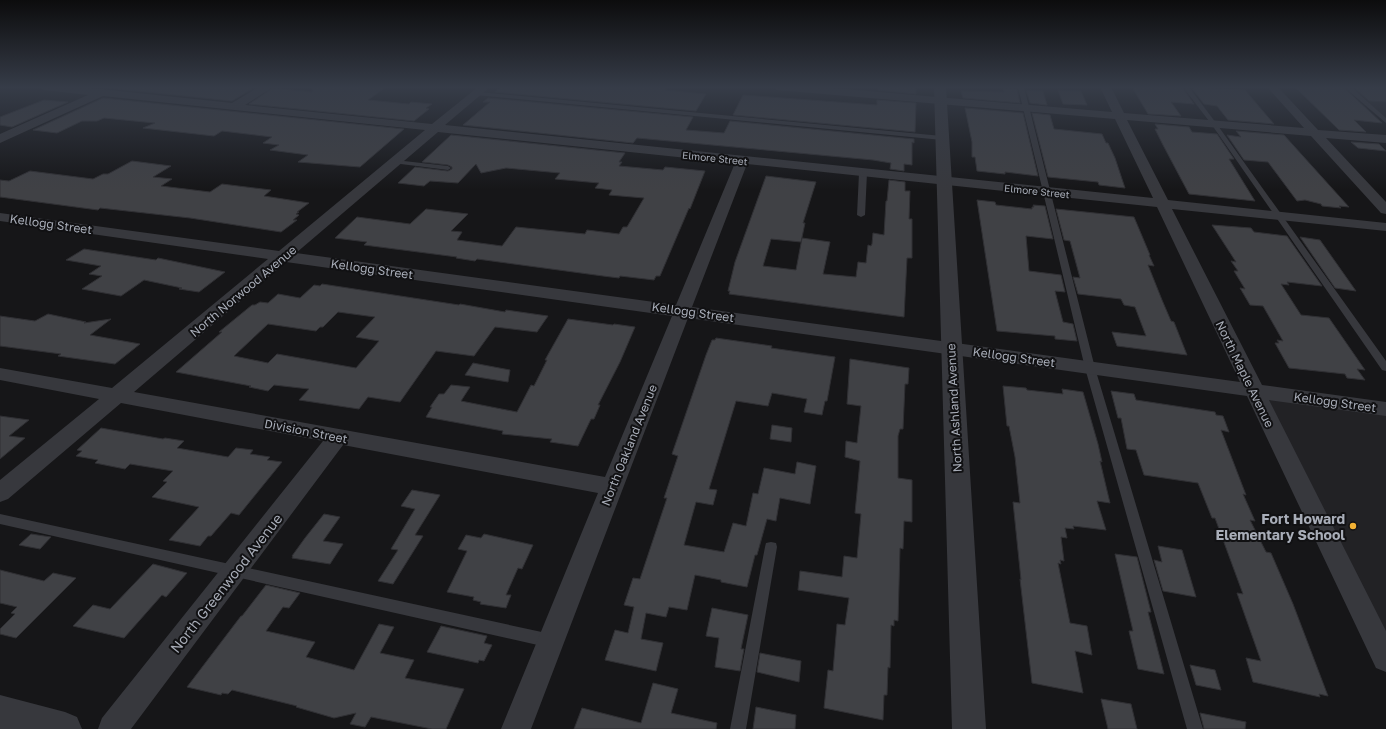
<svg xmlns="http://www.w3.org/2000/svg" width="1386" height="729" viewBox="0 0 1386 729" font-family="'Golos Text',sans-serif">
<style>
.built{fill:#222225}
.building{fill:#404145;stroke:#303034;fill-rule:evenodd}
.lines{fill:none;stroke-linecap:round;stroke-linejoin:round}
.service{fill:#37383d;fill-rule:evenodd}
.minor{fill:#37383d;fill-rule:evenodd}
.tertiary{fill:#37383d;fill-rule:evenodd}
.poi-dot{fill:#f2b134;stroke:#111113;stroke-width:1.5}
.labels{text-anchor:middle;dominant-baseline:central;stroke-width:4;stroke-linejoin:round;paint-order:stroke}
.far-street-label{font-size:10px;fill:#a8adb8;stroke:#111113}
.street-label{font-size:12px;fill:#a8adb8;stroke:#111113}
.near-poi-label{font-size:14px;font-weight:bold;fill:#a8adb8;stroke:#111113;text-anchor:end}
.near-street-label{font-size:14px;fill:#a8adb8;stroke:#111113}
</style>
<rect width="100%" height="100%" fill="#161618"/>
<!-- built -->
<path class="built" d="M1347,87H1386V121Z
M1253,391L1386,409V659Z"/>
<!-- building -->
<path class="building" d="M99,87H255L232,101Z
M313,87H386L368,100L409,104L411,102L432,104L426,108L429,109L414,121L249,104L273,88L312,92Z
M500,87H667L665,90L706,94L696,111L495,92Z
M878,87H916V94L878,90Z
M1132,87H1182L1194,104L1171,102L1181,116L1148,114Z
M1191,87L1245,90L1274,124L1228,120L1217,106L1204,104Z
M1295,87H1343L1382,123L1354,120L1366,132L1339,130Z
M1354,87H1386V102L1369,101Z
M1008,88L1017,89L1020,103L963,98L961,91L1002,92H1004L1003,89Z
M1026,90L1043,91L1047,105L1030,103Z
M1058,90L1081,91L1087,105L1063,104Z
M743,95L877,105V100L916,103L915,132L733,115Z
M103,98L404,129L360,167L298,162L308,155L270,150L279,145L263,143L272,137L222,131L214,136L143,128L155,123L104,118L97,121H82L57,133L33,130Z
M488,98L693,117L686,130L724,133L730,121L914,139V143L912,142V165L904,164V171L890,169L891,163L873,160L637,138L633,143L463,125L490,102H483Z
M44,100L68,102L12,127L0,125V117Z
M965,108L1023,113L1038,176L1005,172V174L977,171L975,157H972V142Z
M1032,113L1050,115L1054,129L1102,134L1106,143H1108L1115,158L1125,188L1099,185L1098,182L1048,177Z
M1155,124L1189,127L1192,132L1217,134L1234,159H1229L1255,201L1189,194L1163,145L1155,129H1158Z
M1236,131L1284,135L1349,207L1339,206L1341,208L1322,206L1321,204L1305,200L1297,201L1268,162L1244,160L1227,135L1241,137Z
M451,135L625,153L619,162H622L619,166L663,170L665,167L705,171L690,209L689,208L660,276H656L654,280L620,276L619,278L603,276L477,259L475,261L456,258L457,257L364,245L367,242L335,238L357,217L410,224L426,209L468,214L451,231L462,232L457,240L502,246L516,227L585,234L587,230L619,234L623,227H627L644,198L609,195L612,190L595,188L599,183L555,179L560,173L506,168L481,173L476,164L458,183L430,181L424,186L398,183L415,167L448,171L452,169V167L448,165L422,162Z
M1351,142L1379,144L1386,151L1358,148Z
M132,161L171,166L153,177L172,179L161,186L210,192L222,184L271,190L264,196L309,203L297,212H299L296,214L299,215L293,220H297L281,232L190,218L100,208L98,210L0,197V180L9,181L30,171L93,179L103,174H108Z
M766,176L816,182L803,223H805L801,242L771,239L763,266L796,270L802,238L830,242L823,274L856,277L858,262L866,263L868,245L871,246L872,244L873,233L884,235L886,201H887L889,180L905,182V191H910L909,219H912V258H907L904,317L729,294L730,291H728L735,262Z
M977,200L995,202L996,205L1032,209V207H1034L1033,205L1045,206L1053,239L1026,236L1029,271L1061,275L1065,292L1055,291L1063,322L1073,324L1077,341L1055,339V336L997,331Z
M1056,209L1134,217L1150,255H1149L1154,266L1148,265L1162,300L1171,321L1174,322L1187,355L1117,346L1112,332L1146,336L1135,307L1124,305L1121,299L1078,294L1073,277L1080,278L1070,241L1064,240Z
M1212,225L1251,228L1254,232L1287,236L1322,286L1287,282L1289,285L1281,284L1301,315L1329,318L1365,370L1357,369L1365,380L1347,378L1345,374L1289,368L1275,343H1279L1277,340L1283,341L1263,306L1250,305L1240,288L1245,289L1234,271H1238L1231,261L1236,262Z
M1300,237L1320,240L1356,291L1335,288Z
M84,249L156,260L158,258L225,272L199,292L179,289L182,288L144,280L121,296L82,289L102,276L89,274L101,266L66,260Z
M322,284L459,305L460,304L505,312L506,310L548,316L537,332L495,327L474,356L436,351L400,402L368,397L359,409L299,400L309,389L274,385L268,391L249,387L251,386L176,372L222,332H219L252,305H255L260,302L268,303L278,294L300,298L314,285L320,286ZM338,312L375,317L356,337L379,341L356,368L277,354L268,363L234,356L268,324L316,331L320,327H323Z
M48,314L86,322L84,323L111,319L90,335L140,344L115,364L58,356L61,354L0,346V316L35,321Z
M568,319L613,325L614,324L635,327L620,362L598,405H600L594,419H591L578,446L550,442L552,439L502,434L503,431L426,417L432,407H430L439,394H444L451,385L470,387L461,401L517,412L531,385L534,386L547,360H545Z
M716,338L772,346L771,348L835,357L827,401H825L822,415L804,412L807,399L772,393L768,406L736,401L709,489L717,490L713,505L696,502L684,545L724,552L733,523L746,526L753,493L758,494L764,468L795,474L797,462L816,466L810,504L780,498L776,521L767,519L757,555H755L747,587L721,582V580L695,575L687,610L669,607L666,617L646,613L641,639L663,643L656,671L605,660L615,630L628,633L634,607L624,605L633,578L640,579L667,498H664L678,456L672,454L706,355L712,340H715Z
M850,359L909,368L908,384H905L903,429H900L898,436V478L912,480V522L904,521L903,549L900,548L898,621L894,620V626L891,625L890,668L888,667L887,695H884L883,720L824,708L828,670L833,671L837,624L845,625L849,598L798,590L800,571L842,577L844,556L857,558L861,514L855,513L860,461L845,457L846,441L857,443L861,406L847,404Z
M473,363L510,370L508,382L465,375Z
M1003,386L1026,388L1027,390L1063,394L1062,389L1083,392L1098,444L1102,462L1100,461L1110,503L1097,501L1106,530L1073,526L1074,529L1065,528L1067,538L1061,537L1064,561L1060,560L1061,564L1058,563L1070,623L1087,626L1092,655L1075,651L1083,693L1032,683L1020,579L1021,580L1013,502L1020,503L1015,457L1009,426H1007Z
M1111,391L1134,394L1136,400L1215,412L1216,415L1223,416L1229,432L1221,430L1246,495L1243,494L1255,521L1250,520L1266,552L1271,553L1293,604L1328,696L1319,694L1320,697L1253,682L1246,658L1261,661L1237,593L1243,594L1215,518H1212L1198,483L1144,475L1136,450L1127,449L1121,418H1118Z
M0,416L29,420L9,436L25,438L0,459Z
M772,425L792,428L791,442L770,439Z
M101,428L163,439L165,438L184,441L177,448L228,457L236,448L253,450L250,454L270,457L267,460L282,462L239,515L231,513L211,536H208L200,546L169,540L199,507L152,497L167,482L163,481L173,471L130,464L125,469L95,463L98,460L76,456L82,451L77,450Z
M412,490L440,495L415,535L423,536L393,584L378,581L398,550L391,549L415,509L401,506Z
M324,514L340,517L323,541L343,544L330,564L292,558L293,556H292L305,538Z
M31,534L51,537L40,549L19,545Z
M484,534L533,545L522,569L518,568L506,595H511L506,608L480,604L481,602L473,600L474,597L447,592L467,551L458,549L466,535L481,538Z
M1158,546L1182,550L1196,597L1163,591L1154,560L1162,562Z
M1115,554L1137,557L1151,612H1148L1164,674L1138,669L1129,631H1133Z
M153,564L187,573L166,597L162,595L124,638L73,626L93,605L110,609Z
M0,570L44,581L53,573L76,578L16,638L0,634V629L15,614L11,613L17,607L0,603Z
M266,585L300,593L289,608L283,607L266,631L315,642L306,657L354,670L379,624L394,627L380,653L414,660L405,678L464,689L446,729H432L371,717L365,727L350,724L356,713L334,718L296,707L297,706L232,690L228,694L222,693L221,695L187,687L241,616H242Z
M712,608L748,615L741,649H744L740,671L715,667L719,638L706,636Z
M441,626L487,636L484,643L492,645L484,661L479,660L478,663L427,652Z
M760,653L801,661L799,682L757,672Z
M1190,665L1215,670L1221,690L1196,685Z
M653,683L678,689L671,713L717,723L716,729H574L582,708L641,723Z
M1101,699L1131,704L1137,729H1108Z
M756,707L796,715L795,729H753Z
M1200,713L1246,722L1245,729H1204Z"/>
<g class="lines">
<!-- service -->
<path class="service" d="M1018,87H1024L1095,368L1203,729H1187L1085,368Z
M1183,87H1189L1216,123L1386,361V371L1382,370L1212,125Z
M1344,87H1351L1386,118V123Z
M478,92L942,136L945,138L942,140L476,95L475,94Z
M395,160L448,166L451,168L448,170L393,163L392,162Z
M863,171L867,173L865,215L861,217L857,215L859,173Z
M0,514L551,634L556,636L558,641L556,646L551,648L0,524Z
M771,542L776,543L777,547L746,729H730L765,547L766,543Z"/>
<!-- minor -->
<path class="minor" d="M39,87H80L232,103L259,87H273L245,105L432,124L478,87H490L445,125L1153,198L1115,119L777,90L772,87H821L1112,112L1100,87H1111L1124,113L1304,128L1267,87H1278L1318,130L1386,135V143L1326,138L1386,202V214L1381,213L1311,136L1127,120L1168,200L1386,223V231L1172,209L1262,385L1386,402V416L1269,400L1386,631V672L1376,668L1247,396L688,318L531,729H501L598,493L343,445L131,729H98L102,718L323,441L121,403L8,499L0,502V480L99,399L0,380V368L112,388L268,259L0,221V213L279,251L425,130L103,96L0,143V134L88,95L44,90ZM438,132L735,163L676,305L296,253ZM747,164L1157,207L1240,382L692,307ZM286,262L672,316L605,477L134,392Z"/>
<!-- tertiary -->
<path class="tertiary" d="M934,87H946L986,729H952Z
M0,695L65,712L77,717L82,729H0Z"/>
</g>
<!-- sky -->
<linearGradient id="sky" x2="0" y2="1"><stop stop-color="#0c0c0d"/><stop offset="0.46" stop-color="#363c48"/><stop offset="1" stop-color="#363c48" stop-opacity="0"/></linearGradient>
<rect width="1386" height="190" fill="url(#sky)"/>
<!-- markers -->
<circle class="poi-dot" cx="1353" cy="526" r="4"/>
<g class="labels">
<!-- far-street labels -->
<g class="far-street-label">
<text transform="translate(715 158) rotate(6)">Elmore Street</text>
<text transform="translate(1037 191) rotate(6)">Elmore Street</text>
</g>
<!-- street labels -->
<g class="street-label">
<text transform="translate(51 224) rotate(8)">Kellogg Street</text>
<text transform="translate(372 269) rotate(8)">Kellogg Street</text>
<text transform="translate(243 291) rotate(-40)">North Norwood Avenue</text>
<text transform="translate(693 312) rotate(8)">Kellogg Street</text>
<text transform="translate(1014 357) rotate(8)">Kellogg Street</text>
<text transform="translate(1245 374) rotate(64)">North Maple Avenue</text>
<text transform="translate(1335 402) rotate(8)">Kellogg Street</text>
<text transform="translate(954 408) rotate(-93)">North Ashland Avenue</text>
<text transform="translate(306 431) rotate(11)">Division Street</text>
<text transform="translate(629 445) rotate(-68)">North Oakland Avenue</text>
</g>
<!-- near-poi labels -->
<g class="near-poi-label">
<text x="1345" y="518">Fort Howard<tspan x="1345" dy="16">Elementary School</tspan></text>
</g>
<!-- near-street labels -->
<g class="near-street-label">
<text transform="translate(226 583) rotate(-52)">North Greenwood Avenue</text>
</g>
</g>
</svg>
